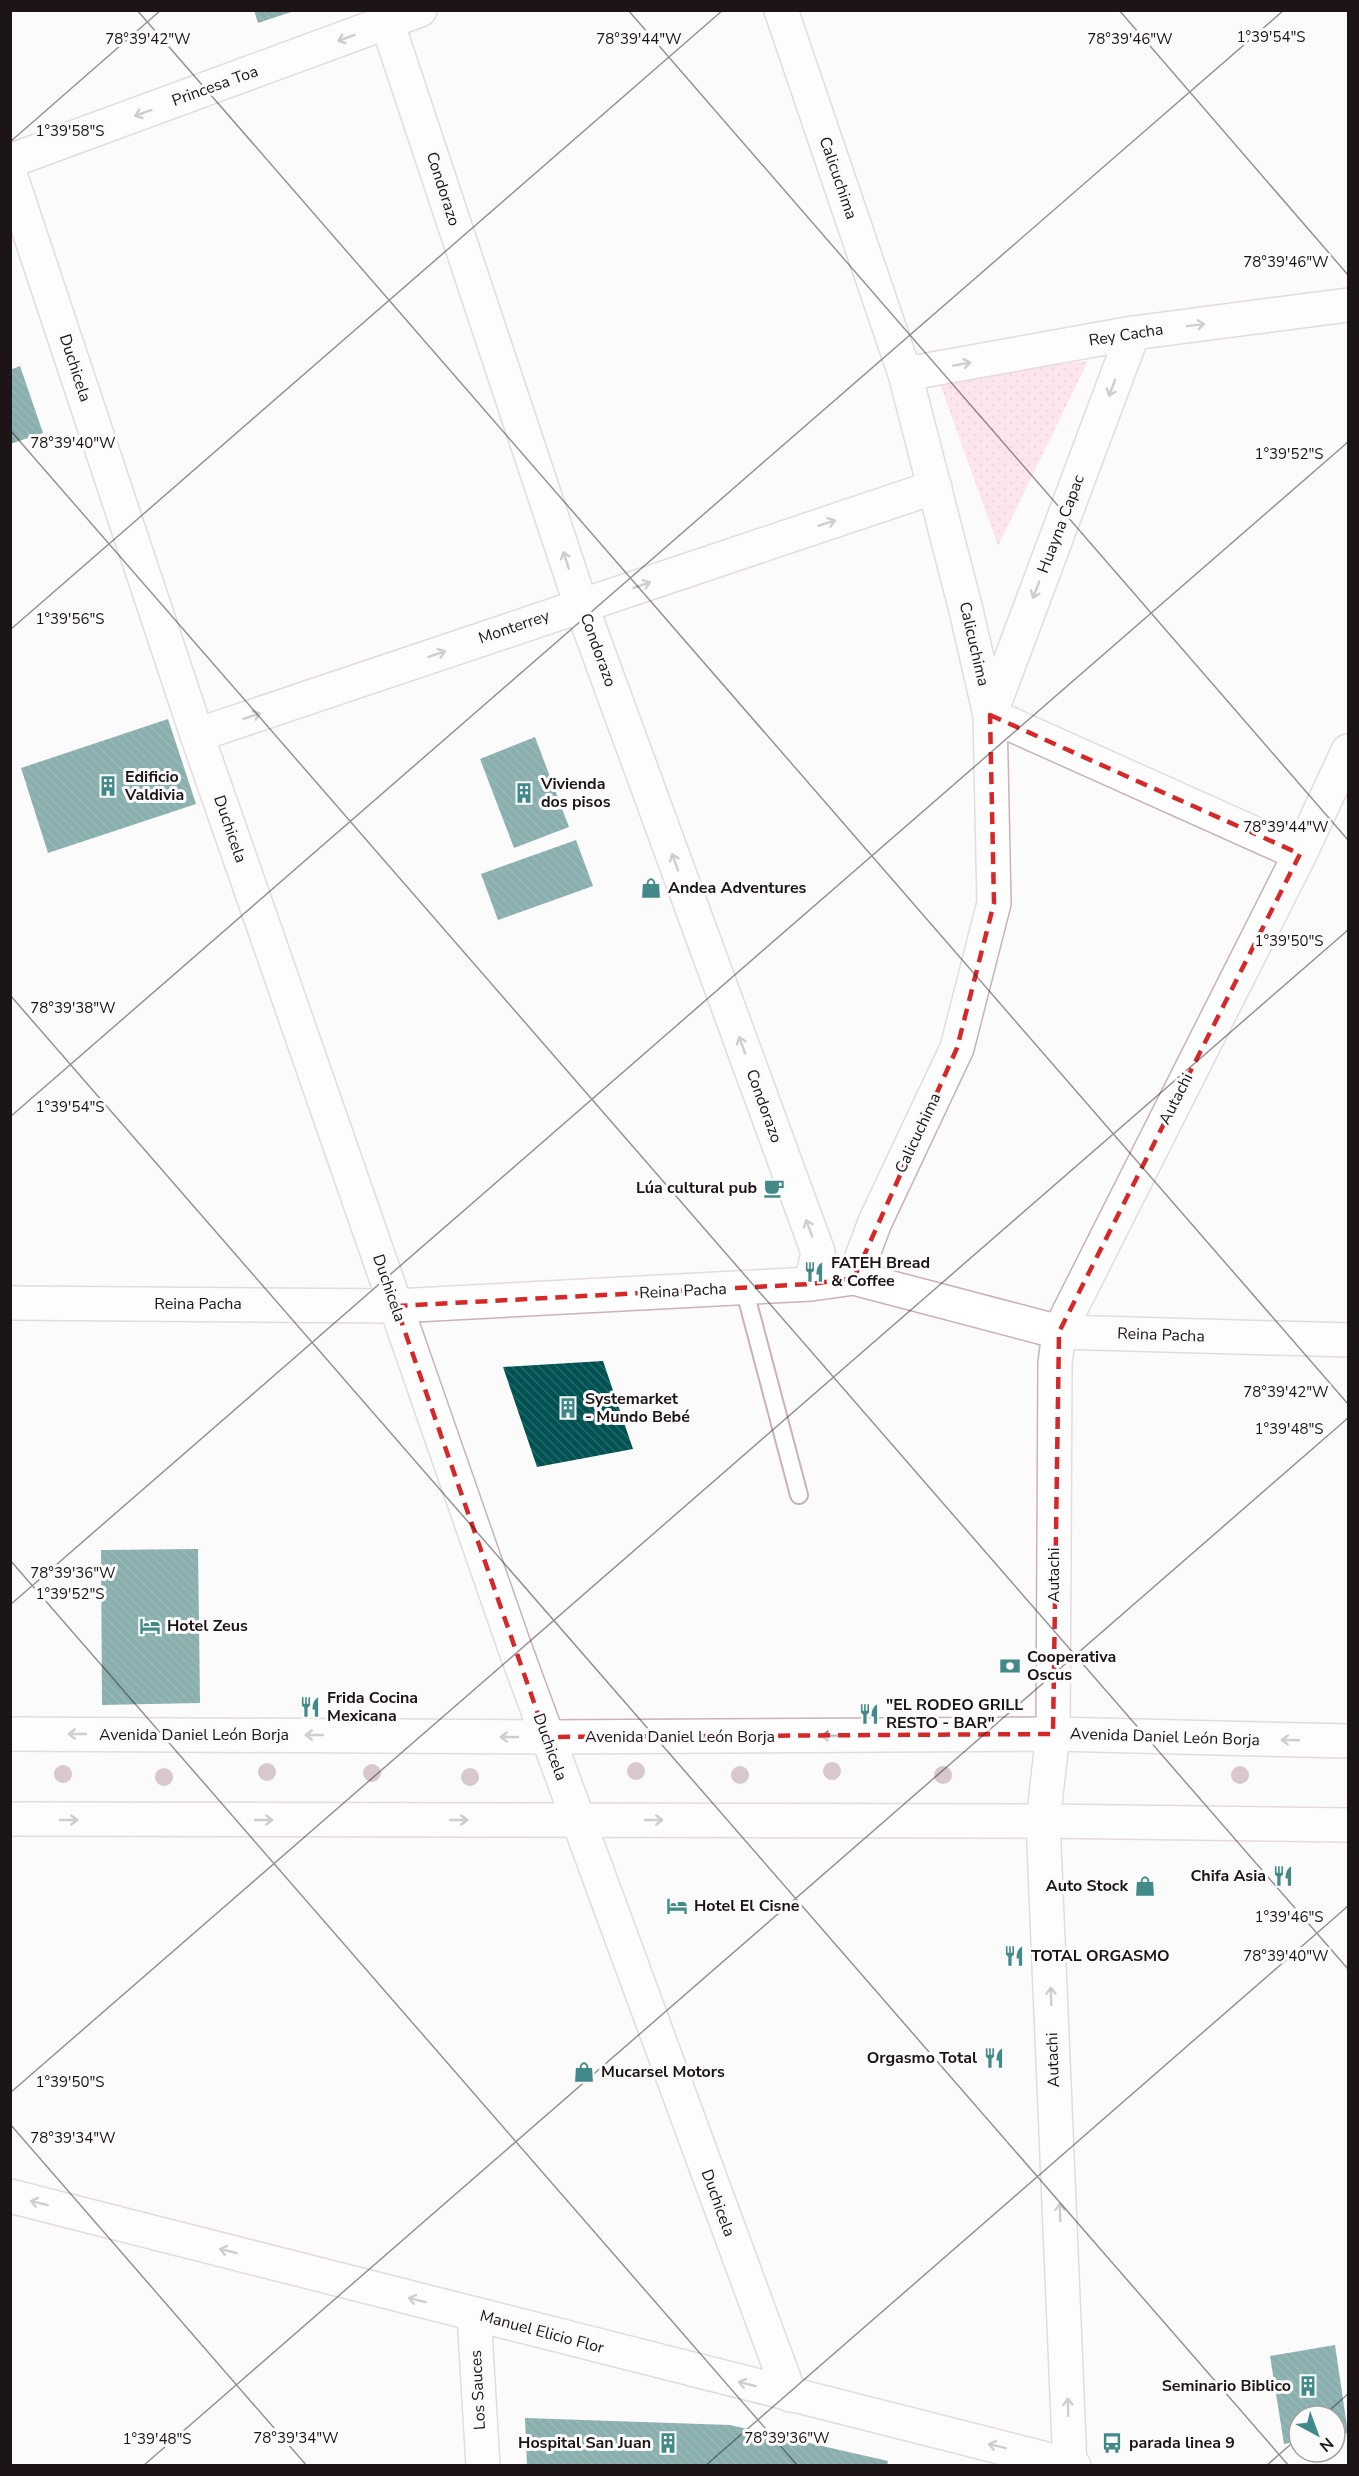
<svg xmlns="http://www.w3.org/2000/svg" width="1359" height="2476" viewBox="0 0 1359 2476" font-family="'Nunito Sans',sans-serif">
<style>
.grass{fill:url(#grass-dots)}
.building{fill:url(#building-back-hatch)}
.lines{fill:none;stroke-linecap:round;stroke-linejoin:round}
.service-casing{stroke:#cbb1b9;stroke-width:20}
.minor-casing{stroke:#cbb1b9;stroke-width:36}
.tertiary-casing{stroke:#cbb1b9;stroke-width:36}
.secondary-casing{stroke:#cbb1b9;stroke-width:36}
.service{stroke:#fff;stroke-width:16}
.minor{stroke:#fff;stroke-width:33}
.tertiary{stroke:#fff;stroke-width:33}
.secondary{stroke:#fff;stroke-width:33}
.tree{fill:#ae8998}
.oneway{stroke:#999597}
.marked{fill:none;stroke:#d62828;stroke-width:4.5;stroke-dasharray:12 8;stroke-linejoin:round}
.ticks{fill:none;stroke:#1d1417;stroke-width:1.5;stroke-opacity:0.45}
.labels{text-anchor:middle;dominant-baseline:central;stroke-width:6;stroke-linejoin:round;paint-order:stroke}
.street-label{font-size:16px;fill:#1d1417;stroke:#fbfbfb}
.poi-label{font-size:16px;font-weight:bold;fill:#1d1417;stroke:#fbfbfb;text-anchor:start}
.ticks-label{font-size:15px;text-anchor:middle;fill:#1d1417;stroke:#fbfbfb;stroke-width:6;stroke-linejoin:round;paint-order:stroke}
</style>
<defs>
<pattern id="grass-dots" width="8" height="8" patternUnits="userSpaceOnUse" patternTransform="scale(1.5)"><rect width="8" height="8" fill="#ffcbdb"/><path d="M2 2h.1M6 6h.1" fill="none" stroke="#daadbb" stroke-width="1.8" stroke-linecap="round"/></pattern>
<pattern id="building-back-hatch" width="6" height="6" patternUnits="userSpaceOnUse" patternTransform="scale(1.5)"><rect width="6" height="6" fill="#005252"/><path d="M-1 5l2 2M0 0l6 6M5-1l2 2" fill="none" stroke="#256667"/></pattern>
</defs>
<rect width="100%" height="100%" fill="#fbfbfb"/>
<!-- grass -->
<path class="grass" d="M1088,361L998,546L938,378Z"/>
<!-- building -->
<path class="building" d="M254,10H294V11L258,23Z
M20,366L43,433L10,444V370Z
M168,719L196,804L48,853L21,768Z
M535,737L569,827L514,848L480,759Z
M576,840L593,886L498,920L481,874Z
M603,1361L633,1449L537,1467L503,1367Z
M198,1549L200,1703L102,1705L101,1550Z
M1335,2345L1348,2433L1335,2435V2416H1299V2441L1284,2444L1270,2356Z
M525,2418L730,2425L888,2461L887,2466H527Z"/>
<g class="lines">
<!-- service casing -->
<g class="service-casing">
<path id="service" d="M744,1288L799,1495"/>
</g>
<!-- minor casing -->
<g class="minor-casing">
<path id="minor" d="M383,10L581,605L818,1252L811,1284
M781,10L905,374L966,610L990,715L994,903L957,1048L875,1222L854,1278
M10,161L420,10
M10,174L197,735L516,1651L790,2395
M905,374L1133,333L1348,305
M990,715L1133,333
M990,715L1300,854
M197,735L935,487
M10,1303L396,1306L811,1284L854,1278L1059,1332L1348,1340
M474,2314L483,2466
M1070,2466L1043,1821L1053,1734L1055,1363L1059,1332L1300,854L1348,751"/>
</g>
<!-- tertiary casing -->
<g class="tertiary-casing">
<path id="tertiary" d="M10,2196L1074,2466"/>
</g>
<!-- secondary casing -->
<g class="secondary-casing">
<path id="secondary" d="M10,1734L546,1737L1053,1734L1348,1741
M10,1819L1043,1821L1348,1825"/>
</g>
<!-- service -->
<use href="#service" class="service"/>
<!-- minor -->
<use href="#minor" class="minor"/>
<!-- tertiary -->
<use href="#tertiary" class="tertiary"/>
<!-- secondary -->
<use href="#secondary" class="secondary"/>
</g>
<!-- trees -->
<g class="tree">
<circle cx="636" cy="1771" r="9"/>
<circle cx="832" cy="1771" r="9"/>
<circle cx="267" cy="1772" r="9"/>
<circle cx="372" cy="1773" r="9"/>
<circle cx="63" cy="1774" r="9"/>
<circle cx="740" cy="1775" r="9"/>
<circle cx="943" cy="1775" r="9"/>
<circle cx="1240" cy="1775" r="9"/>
<circle cx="164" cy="1777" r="9"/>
<circle cx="470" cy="1777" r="9"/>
</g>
<!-- one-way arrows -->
<defs><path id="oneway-shaft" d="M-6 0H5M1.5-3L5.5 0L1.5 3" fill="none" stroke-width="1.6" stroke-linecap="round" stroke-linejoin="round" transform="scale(1.5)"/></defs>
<g class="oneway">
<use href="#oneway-shaft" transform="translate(346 38) rotate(160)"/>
<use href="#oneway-shaft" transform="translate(143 113) rotate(160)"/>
<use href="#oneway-shaft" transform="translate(1196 325) rotate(-7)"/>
<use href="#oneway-shaft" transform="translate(962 364) rotate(-10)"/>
<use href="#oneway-shaft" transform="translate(1112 388) rotate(111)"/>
<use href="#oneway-shaft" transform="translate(827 523) rotate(-18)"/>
<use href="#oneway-shaft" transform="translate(566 560) rotate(-108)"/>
<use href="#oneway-shaft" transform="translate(642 585) rotate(-18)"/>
<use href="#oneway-shaft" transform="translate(1036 590) rotate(111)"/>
<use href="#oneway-shaft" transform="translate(437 654) rotate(-19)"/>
<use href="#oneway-shaft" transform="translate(252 716) rotate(-19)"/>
<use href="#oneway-shaft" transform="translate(675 862) rotate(-110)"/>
<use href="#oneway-shaft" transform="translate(742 1045) rotate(-110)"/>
<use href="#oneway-shaft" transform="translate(809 1228) rotate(-110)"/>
<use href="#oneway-shaft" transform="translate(77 1734) rotate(-180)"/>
<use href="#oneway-shaft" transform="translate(314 1735) rotate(-180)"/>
<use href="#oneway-shaft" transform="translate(830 1736) rotate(180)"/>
<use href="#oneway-shaft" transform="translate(509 1737) rotate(-180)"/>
<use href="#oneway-shaft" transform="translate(1290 1740) rotate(-178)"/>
<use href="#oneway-shaft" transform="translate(69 1820)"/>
<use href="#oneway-shaft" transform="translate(264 1820)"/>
<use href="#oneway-shaft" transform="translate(459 1820)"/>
<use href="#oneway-shaft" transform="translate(654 1820)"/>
<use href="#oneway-shaft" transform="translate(1051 1996) rotate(-92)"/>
<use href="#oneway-shaft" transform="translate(39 2203) rotate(-166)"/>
<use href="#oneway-shaft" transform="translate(1060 2212) rotate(-92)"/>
<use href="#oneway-shaft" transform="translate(228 2251) rotate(-166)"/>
<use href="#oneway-shaft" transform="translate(417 2300) rotate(-166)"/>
<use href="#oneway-shaft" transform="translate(747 2384) rotate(-166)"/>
<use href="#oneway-shaft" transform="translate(1068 2407) rotate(-92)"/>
<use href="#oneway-shaft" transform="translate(997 2446) rotate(-166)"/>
</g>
<!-- marked area -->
<path d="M0 0H1359V2476H0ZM990,715L1300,854L1059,1332L1053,1734L546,1737L396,1306L811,1284L854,1278L957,1048L994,903Z" fill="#fbfbfb" fill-opacity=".55" fill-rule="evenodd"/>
<path class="marked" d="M990,715L1300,854L1059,1332L1053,1734L546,1737L396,1306L811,1284L854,1278L957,1048L994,903Z"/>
<!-- ticks -->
<path class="ticks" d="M137,10L1348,1404M628,10L1348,840M1119,10L1348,275M10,142L161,10M10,430L1348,1969M10,630L723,10M10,995L1289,2466M10,1117L1284,10M10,1560L798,2466M10,1605L1348,442M10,2093L1348,930M10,2124L307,2466M1323,2416L1348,2394M143,2466L1348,1418M705,2466L1348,1906M1266,2466L1299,2437"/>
<!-- icons -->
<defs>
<g id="building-bare" transform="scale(1.62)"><path d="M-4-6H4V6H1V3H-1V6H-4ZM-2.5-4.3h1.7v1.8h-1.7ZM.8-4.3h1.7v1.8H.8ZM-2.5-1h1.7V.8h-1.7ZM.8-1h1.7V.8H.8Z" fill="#428a89" stroke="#fbfbfb" stroke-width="2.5" paint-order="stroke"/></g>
<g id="shop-bare" transform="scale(1.62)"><path d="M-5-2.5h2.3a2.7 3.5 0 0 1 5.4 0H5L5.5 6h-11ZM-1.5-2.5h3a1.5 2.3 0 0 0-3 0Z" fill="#428a89" stroke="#fbfbfb" stroke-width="2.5" paint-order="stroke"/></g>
<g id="cafe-bare" transform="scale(1.62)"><path d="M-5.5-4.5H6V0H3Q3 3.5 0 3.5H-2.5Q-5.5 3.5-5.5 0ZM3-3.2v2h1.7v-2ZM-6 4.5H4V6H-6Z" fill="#428a89" stroke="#fbfbfb" stroke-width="2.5" paint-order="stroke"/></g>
<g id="restaurant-bare" transform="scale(1.62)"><path d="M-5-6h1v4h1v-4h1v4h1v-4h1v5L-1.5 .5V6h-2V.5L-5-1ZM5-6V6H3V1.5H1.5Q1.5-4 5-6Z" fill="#428a89" stroke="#fbfbfb" stroke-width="2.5" paint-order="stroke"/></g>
<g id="hotel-bare" transform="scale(1.62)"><path d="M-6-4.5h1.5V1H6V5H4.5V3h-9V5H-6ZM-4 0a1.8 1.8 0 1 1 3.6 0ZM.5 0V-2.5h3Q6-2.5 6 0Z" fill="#428a89" stroke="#fbfbfb" stroke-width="2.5" paint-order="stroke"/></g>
<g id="bank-bare" transform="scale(1.62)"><path d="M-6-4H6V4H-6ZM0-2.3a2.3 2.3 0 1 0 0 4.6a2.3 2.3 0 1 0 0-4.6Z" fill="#428a89" stroke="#fbfbfb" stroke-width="2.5" paint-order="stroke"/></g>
<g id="bus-bare" transform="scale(1.62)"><path d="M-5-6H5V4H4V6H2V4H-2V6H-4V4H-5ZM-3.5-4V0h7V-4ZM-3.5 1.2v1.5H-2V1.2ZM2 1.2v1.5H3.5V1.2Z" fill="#428a89" stroke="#fbfbfb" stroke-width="2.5" paint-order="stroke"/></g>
</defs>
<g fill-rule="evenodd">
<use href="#building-bare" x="108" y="786"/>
<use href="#building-bare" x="524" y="793"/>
<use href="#shop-bare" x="651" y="888"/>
<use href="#cafe-bare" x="774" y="1188"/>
<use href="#restaurant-bare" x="814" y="1272"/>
<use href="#building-bare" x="568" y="1408"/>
<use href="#hotel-bare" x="150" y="1626"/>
<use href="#bank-bare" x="1010" y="1666"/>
<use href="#restaurant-bare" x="310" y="1707"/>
<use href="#restaurant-bare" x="869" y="1714"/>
<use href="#restaurant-bare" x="1283" y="1876"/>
<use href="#shop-bare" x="1145" y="1886"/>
<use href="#hotel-bare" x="677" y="1906"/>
<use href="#restaurant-bare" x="1014" y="1956"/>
<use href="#restaurant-bare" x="994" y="2058"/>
<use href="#shop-bare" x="584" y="2072"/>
<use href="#building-bare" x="1308" y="2386"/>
<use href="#building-bare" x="668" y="2443"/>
<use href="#bus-bare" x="1112" y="2443"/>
</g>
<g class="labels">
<!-- street labels -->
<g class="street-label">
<text transform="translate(215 86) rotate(-20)">Princesa Toa</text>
<text transform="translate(838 178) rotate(71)">Calicuchima</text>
<text transform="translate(443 189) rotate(72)">Condorazo</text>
<text transform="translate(1126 335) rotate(-9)">Rey Cacha</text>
<text transform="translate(75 368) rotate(72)">Duchicela</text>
<text transform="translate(1061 524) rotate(-69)">Huayna Capac</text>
<text transform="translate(514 627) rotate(-19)">Monterrey</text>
<text transform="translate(974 644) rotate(77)">Calicuchima</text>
<text transform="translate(598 650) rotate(70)">Condorazo</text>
<text transform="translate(230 829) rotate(71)">Duchicela</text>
<text transform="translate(1176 1099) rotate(-63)">Autachi</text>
<text transform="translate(764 1106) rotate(70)">Condorazo</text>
<text transform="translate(918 1133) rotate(-65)">Calicuchima</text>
<text transform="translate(389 1288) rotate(71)">Duchicela</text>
<text transform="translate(683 1291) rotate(-3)">Reina Pacha</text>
<text x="198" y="1304">Reina Pacha</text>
<text transform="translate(1161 1335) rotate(2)">Reina Pacha</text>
<text transform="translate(1054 1575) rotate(-90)">Autachi</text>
<text x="194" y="1735">Avenida Daniel León Borja</text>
<text x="680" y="1737">Avenida Daniel León Borja</text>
<text transform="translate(1165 1737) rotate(2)">Avenida Daniel León Borja</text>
<text transform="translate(550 1747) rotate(70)">Duchicela</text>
<text transform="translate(1053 2060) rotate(-92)">Autachi</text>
<text transform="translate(718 2203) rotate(70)">Duchicela</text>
<text transform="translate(542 2332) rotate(15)">Manuel Elicio Flor</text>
<text transform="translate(478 2390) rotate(-93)">Los Sauces</text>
</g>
<!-- poi labels -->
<g class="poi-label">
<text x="125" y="777">Edificio<tspan x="125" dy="18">Valdivia</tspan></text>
<text x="541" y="784">Vivienda<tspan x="541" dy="18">dos pisos</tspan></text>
<text x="668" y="888">Andea Adventures</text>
<text x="757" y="1188" text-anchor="end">Lúa cultural pub</text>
<text x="831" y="1263">FATEH Bread<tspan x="831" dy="18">&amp; Coffee</tspan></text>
<text x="585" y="1399">Systemarket<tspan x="585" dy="18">- Mundo Bebé</tspan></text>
<text x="167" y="1626">Hotel Zeus</text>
<text x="1027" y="1657">Cooperativa<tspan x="1027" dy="18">Oscus</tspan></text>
<text x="327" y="1698">Frida Cocina<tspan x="327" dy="18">Mexicana</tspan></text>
<text x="886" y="1705">"EL RODEO GRILL<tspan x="886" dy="18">RESTO - BAR"</tspan></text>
<text x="1266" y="1876" text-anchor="end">Chifa Asia</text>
<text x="1128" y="1886" text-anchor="end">Auto Stock</text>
<text x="694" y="1906">Hotel El Cisne</text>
<text x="1031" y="1956">TOTAL ORGASMO</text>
<text x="977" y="2058" text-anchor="end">Orgasmo Total</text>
<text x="601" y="2072">Mucarsel Motors</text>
<text x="1291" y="2386" text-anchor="end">Seminario Biblico</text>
<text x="651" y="2443" text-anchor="end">Hospital San Juan</text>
<text x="1129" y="2443">parada linea 9</text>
</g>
</g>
<g class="ticks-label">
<text x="1271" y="42">1°39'54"S</text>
<text x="148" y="44">78°39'42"W</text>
<text x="639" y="44">78°39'44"W</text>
<text x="1130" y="44">78°39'46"W</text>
<text x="70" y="136">1°39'58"S</text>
<text x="1286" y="267">78°39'46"W</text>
<text x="73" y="448">78°39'40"W</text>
<text x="1289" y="459">1°39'52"S</text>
<text x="70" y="624">1°39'56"S</text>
<text x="1286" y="832">78°39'44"W</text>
<text x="1289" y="946">1°39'50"S</text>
<text x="73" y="1013">78°39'38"W</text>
<text x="70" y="1112">1°39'54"S</text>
<text x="1286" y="1397">78°39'42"W</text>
<text x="1289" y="1434">1°39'48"S</text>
<text x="73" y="1578">78°39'36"W</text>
<text x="70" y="1599">1°39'52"S</text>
<text x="1289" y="1922">1°39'46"S</text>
<text x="1286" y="1961">78°39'40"W</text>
<text x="70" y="2087">1°39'50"S</text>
<text x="73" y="2143">78°39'34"W</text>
<text x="296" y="2443">78°39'34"W</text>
<text x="787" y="2443">78°39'36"W</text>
<text x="157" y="2444">1°39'48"S</text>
</g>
<!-- border -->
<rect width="1359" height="2476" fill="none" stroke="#1d1417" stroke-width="24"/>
<!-- north arrow -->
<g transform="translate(1317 2434) rotate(139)"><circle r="28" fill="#fbfbfb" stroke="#a29fa0" stroke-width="1.5"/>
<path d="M0-4.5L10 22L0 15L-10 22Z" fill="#428a89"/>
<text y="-9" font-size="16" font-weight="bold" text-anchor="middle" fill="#1d1417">N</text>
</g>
</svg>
